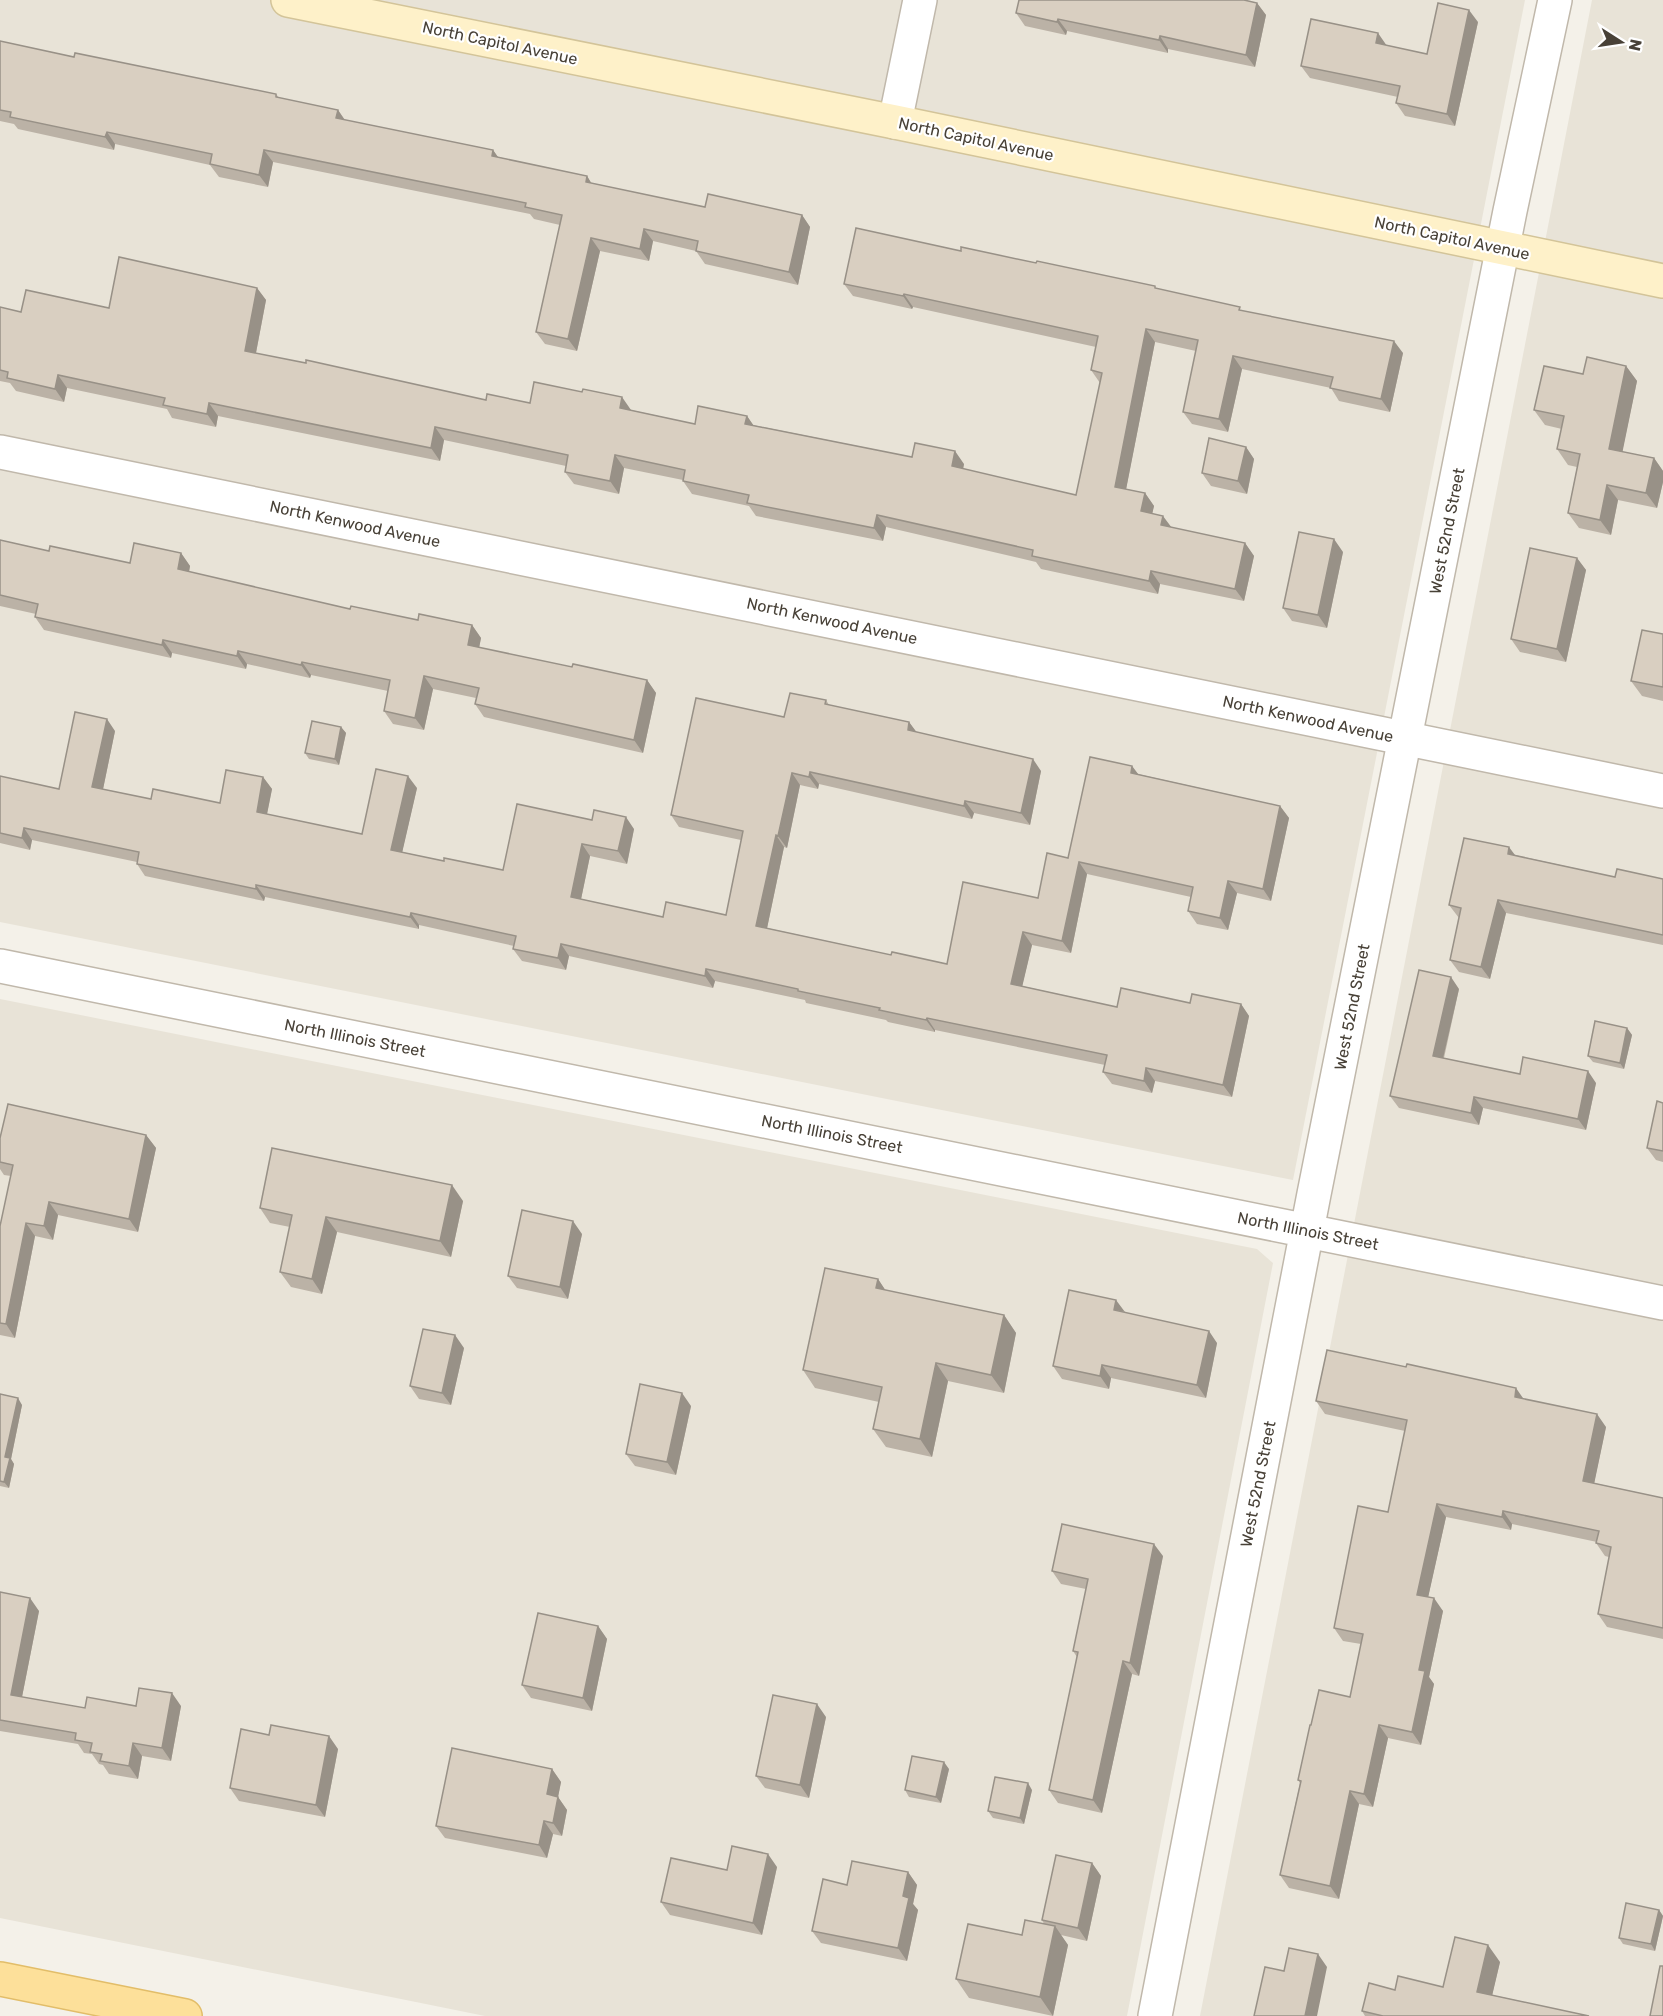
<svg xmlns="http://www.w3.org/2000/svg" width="1663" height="2016" viewBox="0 0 1663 2016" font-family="Rubik,sans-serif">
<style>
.residential{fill:#e8e3d7}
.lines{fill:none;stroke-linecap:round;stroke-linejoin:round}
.minor-casing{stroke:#c0b8ab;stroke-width:36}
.tertiary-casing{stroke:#c0b8ab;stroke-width:36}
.secondary-casing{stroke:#d3c499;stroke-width:36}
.primary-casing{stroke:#e2bd69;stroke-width:36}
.minor{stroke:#fff;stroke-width:33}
.tertiary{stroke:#fff;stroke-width:33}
.secondary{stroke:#fef1c9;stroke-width:33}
.primary{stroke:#fde09a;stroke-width:33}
.wall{fill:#bbb2a6}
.shaded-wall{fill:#989187}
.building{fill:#d9cfc1;stroke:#989187;stroke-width:1.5}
.labels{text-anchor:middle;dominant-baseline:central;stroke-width:4.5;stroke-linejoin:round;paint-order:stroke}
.street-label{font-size:16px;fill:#484137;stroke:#fff}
</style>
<rect width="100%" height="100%" fill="#f4f1e9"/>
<!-- residential -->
<path class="residential" d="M0,0H1525L1293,1180L0,922Z
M1592,0H1663V2016H1200Z
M0,999L1257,1249L1273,1263L1127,2016H485L0,1918Z"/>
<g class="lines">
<!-- minor casing -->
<g class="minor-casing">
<path id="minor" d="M895,122L920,0
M0,452L1663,791"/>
</g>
<!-- tertiary casing -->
<g class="tertiary-casing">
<path id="tertiary" d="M0,966L1663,1303
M1155,2016L1314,1194L1510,211L1555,0"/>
</g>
<!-- secondary casing -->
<g class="secondary-casing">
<path id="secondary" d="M288,0L895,122L1663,281"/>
</g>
<!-- primary casing -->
<g class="primary-casing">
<path id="primary" d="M0,1979L185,2016"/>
</g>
<!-- minor -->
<use href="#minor" class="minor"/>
<!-- tertiary -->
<use href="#tertiary" class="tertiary"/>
<!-- secondary -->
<use href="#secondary" class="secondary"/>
<!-- primary -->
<use href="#primary" class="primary"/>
</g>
<!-- wall -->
<path class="wall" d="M1257,3L1266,15L1255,67L1168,49V53L1067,31L1066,35L1025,26L1016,13Z
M1478,22L1455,126L1405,116L1396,103L1398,97L1310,78L1301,66L1386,45L1427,54Z
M0,41L74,57L276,94L279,98L338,110L345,120L493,150L498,157L587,176L591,183L705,207L802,215L810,227L798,285L705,264L696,251L653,241L649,261L600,251L577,351L545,344L536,332L560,225L534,219L530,214L273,162L268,187L219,177L210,165L115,144L114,150L18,129L14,124L0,121Z
M961,251L1158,289L1243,311L1403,353L1390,412L1339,401L1331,388L1242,369L1228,432L1192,424L1183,412L1196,351L1155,342L1126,489L1145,493L1154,506L1152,513L1172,528L1245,543L1254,556L1244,601L1160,584L1158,594L1041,569L1036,562L886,527L883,541L756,516L749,506L692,494L683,481V480L624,468L619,494L574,484L565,472L566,466L444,440L440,461L218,416L216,427L172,418L167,409L67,388L64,402L16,391L10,383L0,381V307L21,312L109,308L257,288L266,300L256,353L486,400L631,410L695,424L747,416L753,425L912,457L964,464L963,469L1076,495L1100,383L1091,370L1096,347L913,307L912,309L853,296L844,284Z
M1626,366L1637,381L1622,452L1654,458L1663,471V482L1657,508L1618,500L1611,535L1579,528L1568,513L1577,467L1568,465L1557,449L1562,429L1545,425L1534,410L1583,374Z
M1246,447L1254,459L1247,494L1211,486L1202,473Z
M0,540L49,551L130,563L181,553L190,566L189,572L350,609L418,620L472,625L481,638L479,648L572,667L647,680L656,693L643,753L484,717L475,704L476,698L433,689L424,730L393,724L384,711L388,691L311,675L310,678L247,664L246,669L172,653L171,658L44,630L35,617L36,614L0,606Z
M1343,552L1327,628L1292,621L1283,608Z
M1577,558L1586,570L1566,662L1520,652L1511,639Z
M1663,634V701L1642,696L1631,681Z
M826,700L829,705L909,722L916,732L1041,771L1030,825L974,813L972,819L819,784L818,789L800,785L787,848L784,847L767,928L891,955L947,964L1038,898L1068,858L1132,766L1138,774L1280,806L1289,818L1271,901L1237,893L1228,930L1197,924L1188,911L1191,897L1087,874L1071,953L1032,945L1022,986L1117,1007L1190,1003L1241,1004L1249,1016L1232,1097L1155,1081L1152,1093L1112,1084L1103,1072L1105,1065L935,1030V1032L888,1022L886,1020L806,1003L805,1000L715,981L713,988L569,956L566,970L522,961L513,949L514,946L419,925V929L265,897L264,901L145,876L137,864V862L32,840L30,850L0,843V776L59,789L115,731L103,789L151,799L220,803L263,777L272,789L267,814L362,834L417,788L402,852L444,861L503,870L517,804L634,829L627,864L590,856L581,899L663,917L726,915L741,840L679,827L671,815L784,717Z
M341,727L346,733L339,765L309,759L305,753Z
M1515,855L1615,877L1663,879V945L1506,913L1490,979L1459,972L1450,960L1459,918L1449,905Z
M1459,989L1444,1058L1520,1074L1596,1083L1586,1130L1483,1108L1479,1125L1399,1108L1390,1096Z
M1627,1028L1632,1035L1624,1069L1593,1062L1588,1056Z
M1663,1103V1162L1656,1160L1647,1148Z
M146,1135L156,1148L138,1232L58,1215L53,1240L35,1236L15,1338L0,1335V1226L11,1176L4,1175L0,1169V1138Z
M463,1201L451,1257L337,1232L322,1294L291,1287L280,1272L290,1227L270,1223L260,1208Z
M582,1234L568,1299L517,1288L508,1276Z
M878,1279L885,1290L1004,1315L1016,1333L1004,1393L948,1381L932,1457L886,1447L873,1429L879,1402L815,1388L803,1370Z
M1125,1313L1217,1343L1206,1398L1111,1378L1109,1389L1062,1379L1053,1366Z
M464,1348L451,1405L419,1399L410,1386Z
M0,1394L22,1405L11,1459L14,1464L9,1488L0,1486Z
M1524,1399L1606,1427L1594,1483L1663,1498V1639L1607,1627L1598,1614L1609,1557L1605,1556L1596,1543L1597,1542L1512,1524L1511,1530L1446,1517L1428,1597L1443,1611L1429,1677L1434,1684L1421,1745L1388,1738L1373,1807L1359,1804L1339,1899L1289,1888L1280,1875L1300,1783L1298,1780L1311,1725L1350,1697L1361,1644L1343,1641L1334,1628L1388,1512L1405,1431L1325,1414L1316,1401Z
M691,1406L676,1475L635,1466L626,1454Z
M1163,1556L1139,1676L1132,1674L1102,1813L1058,1803L1049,1790L1077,1657L1073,1651L1086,1589L1061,1584L1052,1571Z
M0,1592L39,1611L22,1697L85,1708L136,1706H181L171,1761L142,1756L138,1779L109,1774L103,1765L99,1764L92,1754L84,1753L78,1744L0,1731Z
M598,1626L607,1639L592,1711L531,1698L522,1685Z
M826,1717L809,1798L765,1788L756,1776Z
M338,1749L325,1817L239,1801L230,1788Z
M552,1769L561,1782L558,1797L567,1810L562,1836L553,1834L547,1858L445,1838L436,1826Z
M949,1769L941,1803L909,1797L905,1790Z
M1032,1790L1024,1824L993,1818L988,1811Z
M1092,1863L1101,1876L1087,1941L1061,1935L1068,1945L1053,2016L969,1998L956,1979L1044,1924L1042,1920Z
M777,1867L762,1935L670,1915L661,1902Z
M908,1872L917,1885L913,1904L918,1910L907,1961L821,1943L812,1931L847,1885Z
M1659,1910L1663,1916L1655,1951L1623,1944L1619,1938Z
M1500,1962L1492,1995L1589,2016H1365L1362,2011L1395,1990L1443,1987Z"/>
<!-- shaded-wall -->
<path class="shaded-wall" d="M1257,3L1266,15L1255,67L1246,55Z
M1469,10L1478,22L1455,126L1447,114Z
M1058,19L1067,31L1066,35L1057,22Z
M1378,33L1387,46L1376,43Z
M1160,36L1168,49V53L1159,40Z
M338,110L346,122L336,118Z
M107,132L115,144L114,150L105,137Z
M264,150L273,162L268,187L259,175Z
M493,150L502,163L492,156Z
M587,176L595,189L586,182Z
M802,215L810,227L798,285L789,272Z
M644,229L653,241L649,261L640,249Z
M591,238L600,251L577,351L568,339Z
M257,288L266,300L254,363L245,351Z
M904,294L913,307L912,309L903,296Z
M1146,329L1155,342L1124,500L1115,487Z
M1394,341L1403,353L1390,412L1381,399Z
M1233,356L1242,369L1228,432L1219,419Z
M1626,366L1637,381L1620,464L1609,449Z
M58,375L67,388L64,402L55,389Z
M622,397L631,410L629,421L620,408Z
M209,403L218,416L216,427L207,414Z
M747,416L756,429L745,424Z
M435,427L444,440L440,461L431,448Z
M1246,447L1254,459L1247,494L1238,481Z
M955,451L964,464L961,479L952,466Z
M615,455L624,468L619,494L610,481Z
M1654,458L1663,471V482L1657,508L1646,493Z
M1607,485L1618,500L1611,535L1600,520Z
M1145,493L1154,506L1150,524L1141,511Z
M877,515L886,527L883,541L874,528Z
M1163,516L1172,528L1161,525Z
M1334,539L1343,552L1327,628L1318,615Z
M1245,543L1254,556L1244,601L1235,589Z
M181,553L190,566L187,582L178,569Z
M1577,558L1586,570L1566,662L1557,649Z
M1151,571L1160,584L1158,594L1149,581Z
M472,625L481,638L477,658L468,645Z
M163,640L172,653L171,658L162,645Z
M238,651L247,664L246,669L237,656Z
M302,662L311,675L310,678L301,665Z
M424,676L433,689L424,730L415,718Z
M647,680L656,693L643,753L634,740Z
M107,719L115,731L101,799L92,787Z
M909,722L918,734L908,730Z
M341,727L346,733L339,765L335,759Z
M1033,759L1041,771L1030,825L1021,813Z
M1132,766L1141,778L1131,773Z
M810,772L819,784L818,789L809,777Z
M792,773L800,785L787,848L778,836Z
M408,776L417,788L400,862L391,850Z
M263,777L272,789L265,824L257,812Z
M965,801L974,813L972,819L964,806Z
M1280,806L1289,818L1271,901L1263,889Z
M626,817L634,829L627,864L618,851Z
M24,828L32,840L30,850L22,838Z
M776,835L784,847L765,938L756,926Z
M582,844L590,856L579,909L571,897Z
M1509,847L1518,859L1508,854Z
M1079,862L1087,874L1071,953L1062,941Z
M1228,881L1237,893L1228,930L1220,918Z
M256,885L265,897L264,901L256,889Z
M1498,900L1506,913L1490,979L1481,967Z
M411,913L419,925V929L410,917Z
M1023,932L1032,945L1020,996L1011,984Z
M561,944L569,956L566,970L558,958Z
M706,969L715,981L713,988L705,976Z
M1451,977L1459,989L1441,1067L1433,1056Z
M1241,1004L1249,1016L1232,1097L1223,1085Z
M927,1018L935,1030V1032L926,1020Z
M1627,1028L1632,1035L1624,1069L1620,1063Z
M1146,1068L1155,1081L1152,1093L1144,1081Z
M1588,1071L1596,1083L1586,1130L1578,1119Z
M1474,1097L1483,1108L1479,1125L1471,1113Z
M146,1135L156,1148L138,1232L129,1219Z
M452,1185L463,1201L451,1257L440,1241Z
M49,1202L58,1215L53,1240L44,1226Z
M326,1217L337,1232L322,1294L312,1279Z
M573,1221L582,1234L568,1299L560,1287Z
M26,1223L35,1236L15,1338L6,1324Z
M878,1279L890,1297L876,1288Z
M1116,1300L1125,1312L1114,1310Z
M1004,1315L1016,1333L1004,1393L991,1375Z
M1209,1331L1217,1343L1206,1398L1197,1385Z
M455,1335L464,1348L451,1405L442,1393Z
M936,1363L948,1381L932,1457L920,1439Z
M1102,1365L1111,1378L1109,1389L1100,1376Z
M1516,1388L1525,1401L1515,1397Z
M682,1393L691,1406L676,1475L667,1462Z
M18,1398L22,1405L11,1459L14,1464L9,1488L4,1482L5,1457Z
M1597,1414L1606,1427L1592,1494L1583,1481Z
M1437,1504L1446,1517L1426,1607L1417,1595Z
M1503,1511L1512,1524L1511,1530L1502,1517Z
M1154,1544L1163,1556L1139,1676L1130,1663Z
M30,1598L39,1611L20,1707L11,1695Z
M1434,1598L1443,1611L1429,1677L1434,1684L1421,1745L1412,1732L1419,1670Z
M598,1626L607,1639L592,1711L583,1698Z
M1123,1661L1132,1674L1102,1813L1093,1800Z
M172,1693L181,1706L171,1761L162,1748Z
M817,1704L826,1717L809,1798L800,1785Z
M1379,1725L1388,1738L1373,1807L1364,1794Z
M329,1736L338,1749L325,1817L316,1805Z
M133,1743L142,1756L138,1779L129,1766Z
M944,1762L949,1769L941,1803L936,1797Z
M552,1769L561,1782L556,1807L547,1794Z
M1028,1783L1032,1790L1024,1824L1020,1818Z
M1350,1791L1359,1804L1339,1899L1330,1886Z
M558,1797L567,1810L562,1836L553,1823Z
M544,1821L553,1834L547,1858L539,1845Z
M768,1854L777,1867L762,1935L753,1923Z
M1092,1863L1101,1876L1087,1941L1078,1928Z
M908,1872L917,1885L913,1904L918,1910L907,1961L898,1948L903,1896Z
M1659,1910L1663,1916L1655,1951L1651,1944Z
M1055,1926L1068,1945L1053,2016L1040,1997Z
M1488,1945L1500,1962L1489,2009L1477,1992Z
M1318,1954L1327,1967L1317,2016H1305Z"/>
<!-- building -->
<path class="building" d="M1019,0H1244L1257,3L1246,55L1160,36L1159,40L1058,19L1057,22L1016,13Z
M1438,3L1469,10L1447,114L1396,103L1400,86L1301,66L1311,19L1378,33L1376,43L1427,54Z
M0,41L74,57L75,53L276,94V97L338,110L336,118L493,150L492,156L587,176L586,182L705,207L708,194L802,215L789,272L696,251L698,241L644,229L640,249L591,238L568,339L536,332L562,215L525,207L526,203L264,150L259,175L210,164L212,154L107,132L105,137L10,117L11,112L0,110Z
M856,228L961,251V247L1036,263L1037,261L1155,286V288L1240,307L1239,310L1394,341L1381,399L1330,388L1333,377L1233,356L1219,419L1183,412L1198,340L1146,329L1115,487L1145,493L1141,511L1163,516L1161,525L1245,543L1235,589L1151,571L1149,581L1032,556L1033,550L877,515L874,528L747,503L749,495L683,481L685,470L615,455L610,481L565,472L568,455L435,427L431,448L209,403L207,414L163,405L165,398L58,375L55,389L7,378L8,372L0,370V307L21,312L26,290L109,308L119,257L257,288L245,351L306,363V360L486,400L487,394L530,403L534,382L582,392L583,389L622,397L620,408L695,424L698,406L747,416L745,424L912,457L915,443L955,451L952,466L1076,495L1102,373L1091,370L1098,336L904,294L903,296L844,284Z
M1587,357L1626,366L1609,449L1654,458L1646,493L1607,485L1600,520L1568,513L1580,454L1557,449L1564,416L1534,410L1544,366L1583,374Z
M1209,438L1246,447L1238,481L1202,473Z
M1299,532L1334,539L1318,615L1283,608Z
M0,540L49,551L50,546L130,563L134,543L181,553L178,569L350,609L351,606L418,620L419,614L472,625L468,645L572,667L573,664L647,680L634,740L475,704L479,688L424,676L415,718L384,711L390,680L302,662L301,665L238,651L237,656L163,640L162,645L35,617L38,604L0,595Z
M1530,548L1577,558L1557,649L1511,639Z
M1642,630L1663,634V687L1631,681Z
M790,693L826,700L825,704L909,722L908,730L1033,759L1021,813L965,801L964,806L810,772L809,777L792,773L778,836L776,835L756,926L891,955L892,952L947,964L963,882L1038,898L1047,853L1068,858L1090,757L1132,766L1131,773L1280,806L1263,889L1228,881L1220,918L1188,911L1193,887L1079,862L1062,941L1023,932L1011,984L1117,1007L1121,988L1190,1003L1192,994L1241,1004L1223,1085L1146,1068L1144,1081L1103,1072L1107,1055L927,1018L926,1020L879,1010L880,1008L798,991V989L706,969L705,976L561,944L558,958L513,949L516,936L411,913L410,917L256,885V889L137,864L139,852L24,828L22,838L0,833V776L59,789L75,712L107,719L92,787L151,799L153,789L220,803L226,770L263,777L257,812L362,834L376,769L408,776L391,850L444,861V858L503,870L517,804L592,820L594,810L626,817L618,851L582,844L571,897L663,917L666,902L726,915L743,831L671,815L696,698L784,717Z
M312,721L341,727L335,759L305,753Z
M1464,838L1509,847L1508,854L1615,877L1617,869L1663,879V935L1498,900L1481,967L1450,960L1461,908L1449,905Z
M1419,970L1451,977L1433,1056L1520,1074L1523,1057L1588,1071L1578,1119L1474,1097L1471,1113L1390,1096Z
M1595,1021L1627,1028L1620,1063L1588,1056Z
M1657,1101L1663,1103V1151L1647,1148Z
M8,1104L146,1135L129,1219L49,1202L44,1226L26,1223L6,1324L0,1323V1226L13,1165L0,1162V1138Z
M272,1148L452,1185L440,1241L326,1217L312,1279L280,1272L292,1215L260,1208Z
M522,1210L573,1221L560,1287L508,1276Z
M825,1268L878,1279L876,1288L1004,1315L991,1375L936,1363L920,1439L873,1429L882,1387L803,1370Z
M1069,1290L1116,1300L1114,1310L1209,1331L1197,1385L1102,1365L1100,1376L1053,1366Z
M423,1329L455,1335L442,1393L410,1386Z
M1327,1350L1406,1367L1407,1364L1516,1388L1515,1397L1597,1414L1583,1481L1663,1498V1628L1598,1614L1611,1547L1596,1543L1599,1531L1503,1511L1502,1517L1437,1504L1417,1595L1434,1598L1419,1670L1425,1671L1412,1732L1379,1725L1364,1794L1350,1791L1330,1886L1280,1875L1301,1781L1298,1780L1310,1725H1311L1319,1690L1350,1697L1363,1634L1334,1628L1358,1506L1388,1512L1407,1420L1316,1401Z
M640,1384L682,1393L667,1462L626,1454Z
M0,1394L18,1398L5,1457L10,1458L4,1482L0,1481Z
M1062,1524L1154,1544L1130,1663L1123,1661L1093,1800L1049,1790L1078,1652L1073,1651L1088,1579L1052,1571Z
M0,1592L30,1598L11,1695L85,1708L87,1697L136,1706L139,1688L172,1693L162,1748L133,1743L129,1766L100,1761L102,1754L90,1752L92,1743L75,1740L76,1733L0,1720Z
M538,1613L598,1626L583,1698L522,1685Z
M773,1695L817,1704L800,1785L756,1776Z
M271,1725L329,1736L316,1805L230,1788L241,1729L269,1735Z
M452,1748L552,1769L547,1794L558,1797L553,1823L544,1821L539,1845L436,1826Z
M912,1756L944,1762L936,1797L905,1790Z
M995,1777L1028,1783L1020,1818L988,1811Z
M732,1846L768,1854L753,1923L661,1902L671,1858L727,1870Z
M1056,1855L1092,1863L1078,1928L1042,1920Z
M852,1861L908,1872L903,1896L909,1898L898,1948L812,1931L823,1879L847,1885Z
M1626,1903L1659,1910L1651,1944L1619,1938Z
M1025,1920L1055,1926L1040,1997L956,1979L968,1924L1022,1935Z
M1455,1937L1488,1945L1477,1992L1589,2016H1383L1362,2011L1369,1983L1395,1990L1398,1976L1443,1987Z
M1289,1948L1318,1954L1305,2016H1254L1265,1967L1284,1971Z
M1660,1966H1663V2016H1650Z"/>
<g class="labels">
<!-- street labels -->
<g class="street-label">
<text transform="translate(500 43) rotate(12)">North Capitol Avenue</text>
<text transform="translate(976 139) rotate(12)">North Capitol Avenue</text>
<text transform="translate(1452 238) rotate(12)">North Capitol Avenue</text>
<text transform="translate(355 524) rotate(12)">North Kenwood Avenue</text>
<text transform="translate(1447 531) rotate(-79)">West 52nd Street</text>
<text transform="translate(832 621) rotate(12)">North Kenwood Avenue</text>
<text transform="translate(1308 719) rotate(12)">North Kenwood Avenue</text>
<text transform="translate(1352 1007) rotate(-79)">West 52nd Street</text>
<text transform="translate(355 1038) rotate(11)">North Illinois Street</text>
<text transform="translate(832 1134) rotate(11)">North Illinois Street</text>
<text transform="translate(1308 1231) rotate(11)">North Illinois Street</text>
<text transform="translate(1258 1484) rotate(-79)">West 52nd Street</text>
</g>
</g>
<!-- north arrow -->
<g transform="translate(1621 42) rotate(102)" stroke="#ffffff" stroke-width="4.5" paint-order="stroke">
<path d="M0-4.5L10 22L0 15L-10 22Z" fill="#484137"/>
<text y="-9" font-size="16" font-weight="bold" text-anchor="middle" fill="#484137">N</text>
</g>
</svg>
